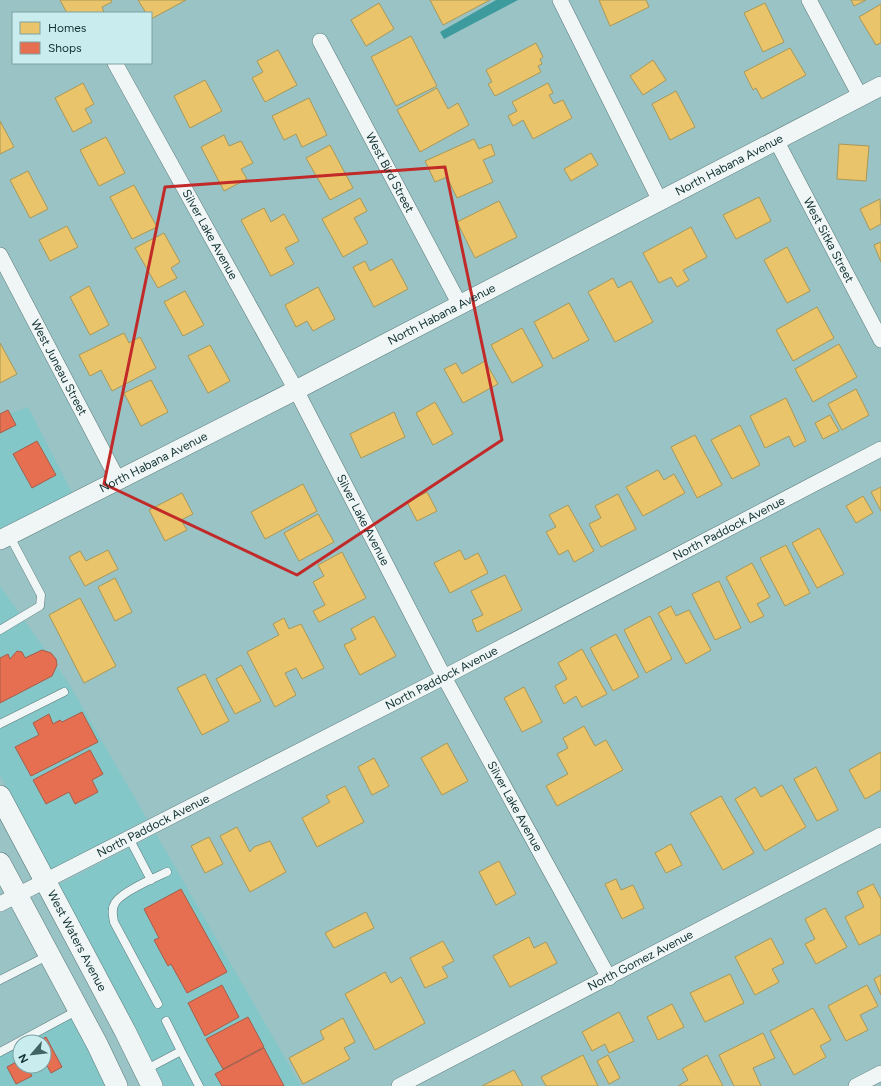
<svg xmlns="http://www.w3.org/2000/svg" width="881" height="1086" viewBox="0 0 881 1086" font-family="Figtree,sans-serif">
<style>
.built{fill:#83c7c9;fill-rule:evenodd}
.water{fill:#3d9b9e}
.homes{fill:#e9c46a;stroke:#a89859}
.shops{fill:#e76f51;stroke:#a65c47}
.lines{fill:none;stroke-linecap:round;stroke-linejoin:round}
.service-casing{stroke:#597879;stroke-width:9}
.minor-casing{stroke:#597879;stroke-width:16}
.tertiary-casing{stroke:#597879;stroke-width:20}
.secondary-casing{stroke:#597879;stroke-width:22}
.service{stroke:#f0f6f6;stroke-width:8}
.minor{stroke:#f0f6f6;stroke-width:15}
.tertiary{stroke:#f0f6f6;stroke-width:19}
.secondary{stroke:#f0f6f6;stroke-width:21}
.marked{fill:none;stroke:#c22929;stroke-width:3;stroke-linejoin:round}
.labels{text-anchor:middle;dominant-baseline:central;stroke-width:4;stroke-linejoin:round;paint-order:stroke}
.street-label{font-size:12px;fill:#103131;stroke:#c9edee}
</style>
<rect width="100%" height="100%" fill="#99c3c4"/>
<!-- built -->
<path class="built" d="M28,407L72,493L0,530V417Z
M0,586L68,682L147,819L50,870L0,775Z
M156,834L301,1086H163L134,1027L58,885Z
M69,1012L106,1086H0V1048ZM20,1042H44V1066H20Z"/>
<!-- water -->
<path class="water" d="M496,0H518L444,39L440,32Z"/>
<!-- homes -->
<path class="homes" d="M60,0H111L112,2L102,7L104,13H67Z
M138,0H186L151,19V13H146Z
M430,0H490L443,25Z
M599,0H646L649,7L610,26Z
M851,0H866L854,6Z
M379,3L394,29L366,46L351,20Z
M765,3L784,42L763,52L744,13Z
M881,4V43L876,45L859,17Z
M411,36L437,86L396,106L371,57Z
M536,43L543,57L540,59L542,64L538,66L541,72L495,96L488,84L492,82L486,70Z
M790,48L806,75L762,99L756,88L753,90L744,72Z
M278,50L297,85L265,102L252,78L263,72L257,61Z
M653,60L666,80L643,95L630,76Z
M205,80L222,111L190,128L174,96Z
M83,83L94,104L85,109L92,122L73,132L55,98Z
M548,83L553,93L549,95L554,104L563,100L572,118L533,139L523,120L513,126L508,116L517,111L512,102Z
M437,88L448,109L458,103L469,125L420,152L397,110Z
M676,91L695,127L670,140L652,104Z
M309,98L327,135L302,147L296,134L284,140L272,116Z
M0,121L14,147L0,154Z
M224,135L229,146L241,141L253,163L241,169L247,179L224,191L201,147Z
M106,137L125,173L99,186L80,150Z
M474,139L479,149L491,144L495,155L483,160L493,182L457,198L447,177L435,182L425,161Z
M839,144L869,146L866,181L837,179Z
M330,145L353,188L330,200L306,158Z
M591,153L598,165L571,181L564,169Z
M28,171L48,209L30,218L10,180Z
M134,185L157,227L132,239L110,197Z
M759,197L771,221L736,239L723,215Z
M360,198L367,211L354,218L368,243L343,257L322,219Z
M880,199L881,224L870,230L860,209Z
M499,201L517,237L475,258L457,222Z
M264,208L271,222L284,214L299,241L285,248L294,264L271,276L241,220Z
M67,226L78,247L50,261L39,240Z
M691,227L707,257L683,270L689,280L677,287L671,277L659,283L643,253Z
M164,233L180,262L171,268L177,278L158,288L135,248Z
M881,242V262L874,245Z
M787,247L810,291L787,303L764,260Z
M392,259L408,289L374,307L353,267L365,261L370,271Z
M613,278L618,288L631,281L653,322L615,342L588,292Z
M89,286L109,325L90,335L70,297Z
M318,287L335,319L313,331L307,321L296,327L285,305Z
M185,291L204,325L183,336L164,302Z
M569,303L589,340L553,359L534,322Z
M817,307L834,338L793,361L776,330Z
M522,328L543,366L512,383L491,345Z
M124,333L129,343L140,337L156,368L112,391L101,370L90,376L79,355Z
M0,343L17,374L0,383Z
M839,344L857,377L813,402L795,369Z
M210,345L230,381L208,393L188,356Z
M485,361L498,384L463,403L444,369L456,363L462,374Z
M151,380L168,412L141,426L124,393Z
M856,389L869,415L842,430L828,404Z
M786,398L806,441L794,447L789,436L765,448L750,416Z
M435,402L453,434L433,445L416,413Z
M394,412L405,437L361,458L350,434Z
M830,415L839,431L823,439L815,423Z
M740,425L760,465L732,479L711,440Z
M695,435L722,485L697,498L671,447Z
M658,470L664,480L674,474L685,493L643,516L626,487Z
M303,484L317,511L265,539L251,512Z
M881,487V511L871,492Z
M427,492L437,511L417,521L407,502Z
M182,493L193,514L181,520L187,530L165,541L149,510Z
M618,494L636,529L601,547L589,524L601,518L595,506Z
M863,496L873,513L856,523L846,506Z
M568,505L594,551L574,562L568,550L559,555L546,532L556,527L549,515Z
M318,514L334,542L299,561L284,533Z
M819,528L844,574L817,588L792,543Z
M786,545L810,593L785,606L760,558Z
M108,550L118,569L85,586L69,557L80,551L86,561Z
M460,550L465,560L478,553L488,573L450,593L434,563Z
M342,552L366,598L319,622L313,611L325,605L313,582L324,576L318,565Z
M752,563L770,597L757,604L764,616L750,623L726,577Z
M505,575L522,610L477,632L472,620L483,615L471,591Z
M115,578L132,612L115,621L98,587Z
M719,581L741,628L715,640L692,594Z
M80,598L116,666L84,683L49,615Z
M671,606L676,616L689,610L711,650L686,664L658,613Z
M374,616L396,656L360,675L344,645L356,639L351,629Z
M650,616L672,659L646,673L624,630Z
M284,618L289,629L301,624L324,668L302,679L296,668L285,673L296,695L275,707L247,652L279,635L273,624Z
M616,634L639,677L613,691L590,648Z
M582,649L607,694L582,707L576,696L564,704L555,686L567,679L558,663Z
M241,665L261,701L235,714L216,679Z
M205,674L229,721L202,735L177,688Z
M524,687L542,722L522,732L504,698Z
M584,726L595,746L606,740L623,770L557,806L546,786L568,774L557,754L568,748L563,738Z
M447,743L468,781L442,795L421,758Z
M881,752V790L865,799L849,770Z
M374,758L389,786L372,795L358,767Z
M816,767L838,810L817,821L794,779Z
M782,785L806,827L765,851L735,799L755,787L761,797Z
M345,786L364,822L317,847L302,818L330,802L326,796Z
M721,796L754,853L723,870L690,813Z
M237,827L250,852L254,847L270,841L286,872L250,892L220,836Z
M209,837L223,864L205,873L191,846Z
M671,844L682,865L666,873L655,853Z
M499,861L516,894L496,905L479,872Z
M616,879L621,890L633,885L644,908L622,919L605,884Z
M873,884L881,899V934L859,945L845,917L864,907L857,892Z
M825,908L847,947L816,964L805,944L815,939L805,919Z
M366,912L374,928L334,948L325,933Z
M529,937L534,948L546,942L557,963L510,987L493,956Z
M771,938L784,963L772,969L779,982L755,995L735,957Z
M443,941L454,961L442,967L448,977L425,988L410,958Z
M385,972L391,983L401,977L425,1023L375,1050L345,994Z
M730,974L744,1003L705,1022L690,993Z
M881,975V995L874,979Z
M867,985L878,1006L860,1015L868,1030L846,1041L828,1006Z
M672,1004L684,1027L658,1040L647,1017Z
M813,1008L831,1040L820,1046L826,1057L794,1075L770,1031Z
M619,1012L634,1041L609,1053L605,1044L592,1051L582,1032Z
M343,1018L355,1042L344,1048L350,1059L303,1084L289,1058L324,1039L320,1031Z
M763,1033L775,1058L753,1068L761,1086H734L719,1055Z
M583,1055L598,1086H546L541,1077Z
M608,1055L620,1078L609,1084L597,1061Z
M707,1055L723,1086H678L688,1080L682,1069Z
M514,1070L523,1086H482Z"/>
<!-- shops -->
<path class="shops" d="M8,410L16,425L0,433V414Z
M37,441L56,475L32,488L13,454Z
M42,650L51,653L56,659L57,665L52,676L0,703V658L8,654L10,659L17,651L22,652L25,658Z
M82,712L98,742L31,776L15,747L39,735L33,723L49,714L53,724L60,720L62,722Z
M90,750L103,774L92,780L98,792L75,804L69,792L46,804L33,780Z
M181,889L227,972L187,993L171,964L168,966L154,940L159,938L144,909Z
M222,985L239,1017L205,1036L188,1003Z
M248,1017L264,1047L223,1069L206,1039Z
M46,1037L62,1067L51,1073L44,1060V1042H37Z
M264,1048L284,1086H222L215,1074Z
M20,1060V1066H26L32,1076L16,1084L7,1067Z"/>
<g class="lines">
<!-- service casing -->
<g class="service-casing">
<path id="service" d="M0,630L40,606L41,595L9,535
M0,724L64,692
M129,838L151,880
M0,980L49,955
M158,1004L114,922C113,916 111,909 115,903C121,892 154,878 167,872
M166,1021L181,1051
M0,1052L78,1010
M145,1070L181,1051L199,1086"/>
</g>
<!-- minor casing -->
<g class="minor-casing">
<g id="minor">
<path d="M560,0L659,199"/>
<path d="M809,0L860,96"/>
<path id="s1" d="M320,41L460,305"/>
<path id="s2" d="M115,63L296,390L444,677L609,978"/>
<path id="s3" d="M776,140L881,340"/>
<path id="s4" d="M0,255L118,480"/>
<path id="s5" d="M0,904L444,677L881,449"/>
<path id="s6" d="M399,1086L881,835"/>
<path d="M856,1086L881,1073"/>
</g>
</g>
<!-- tertiary casing -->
<g class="tertiary-casing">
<g id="tertiary">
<path id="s7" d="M0,540L296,390L881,86"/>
</g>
</g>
<!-- secondary casing -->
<g class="secondary-casing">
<g id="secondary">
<path id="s8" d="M0,796L125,1031L152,1086"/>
<path d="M0,863L97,1044L117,1086"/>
</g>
</g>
<!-- service -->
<use href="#service" class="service"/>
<!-- minor -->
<use href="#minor" class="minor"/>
<!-- tertiary -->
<use href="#tertiary" class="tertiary"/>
<!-- secondary -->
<use href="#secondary" class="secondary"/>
</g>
<!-- marked area -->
<path class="marked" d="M445,167L502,440L297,575L104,484L165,187Z"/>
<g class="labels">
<!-- street labels -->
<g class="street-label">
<text stroke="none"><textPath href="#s7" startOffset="820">North Habana Avenue</textPath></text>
<text stroke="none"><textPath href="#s1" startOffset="149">West Bird Street</textPath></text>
<text stroke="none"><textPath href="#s2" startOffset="196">Silver Lake Avenue</textPath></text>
<text stroke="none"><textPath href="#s3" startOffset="113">West Sitka Street</textPath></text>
<text stroke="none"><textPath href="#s7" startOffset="496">North Habana Avenue</textPath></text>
<text stroke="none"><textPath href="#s4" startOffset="127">West Juneau Street</textPath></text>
<text stroke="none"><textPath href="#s7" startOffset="172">North Habana Avenue</textPath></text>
<text stroke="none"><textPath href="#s2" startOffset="520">Silver Lake Avenue</textPath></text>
<text stroke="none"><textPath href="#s5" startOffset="820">North Paddock Avenue</textPath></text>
<text stroke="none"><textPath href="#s5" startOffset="496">North Paddock Avenue</textPath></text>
<text stroke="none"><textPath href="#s2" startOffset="844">Silver Lake Avenue</textPath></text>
<text stroke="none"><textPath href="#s5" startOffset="172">North Paddock Avenue</textPath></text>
<text stroke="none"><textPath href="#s8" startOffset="164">West Waters Avenue</textPath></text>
<text stroke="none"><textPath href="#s6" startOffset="272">North Gomez Avenue</textPath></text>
</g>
</g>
<!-- legend -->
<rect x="12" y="12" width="140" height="52" fill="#c9edee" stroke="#7fa2a2"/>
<rect x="20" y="22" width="20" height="12" fill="#e9c46a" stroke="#7fa2a2"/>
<text x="48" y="32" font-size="12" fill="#103131">Homes</text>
<rect x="20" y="42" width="20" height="12" fill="#e76f51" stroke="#7fa2a2"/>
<text x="48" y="52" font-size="12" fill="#103131">Shops</text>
<!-- north arrow -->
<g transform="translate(32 1054) rotate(242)"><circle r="19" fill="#c9edee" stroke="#7fa2a2"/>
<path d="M0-3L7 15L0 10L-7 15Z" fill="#406464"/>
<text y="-6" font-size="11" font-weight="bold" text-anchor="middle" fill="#103131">N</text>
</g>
</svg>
